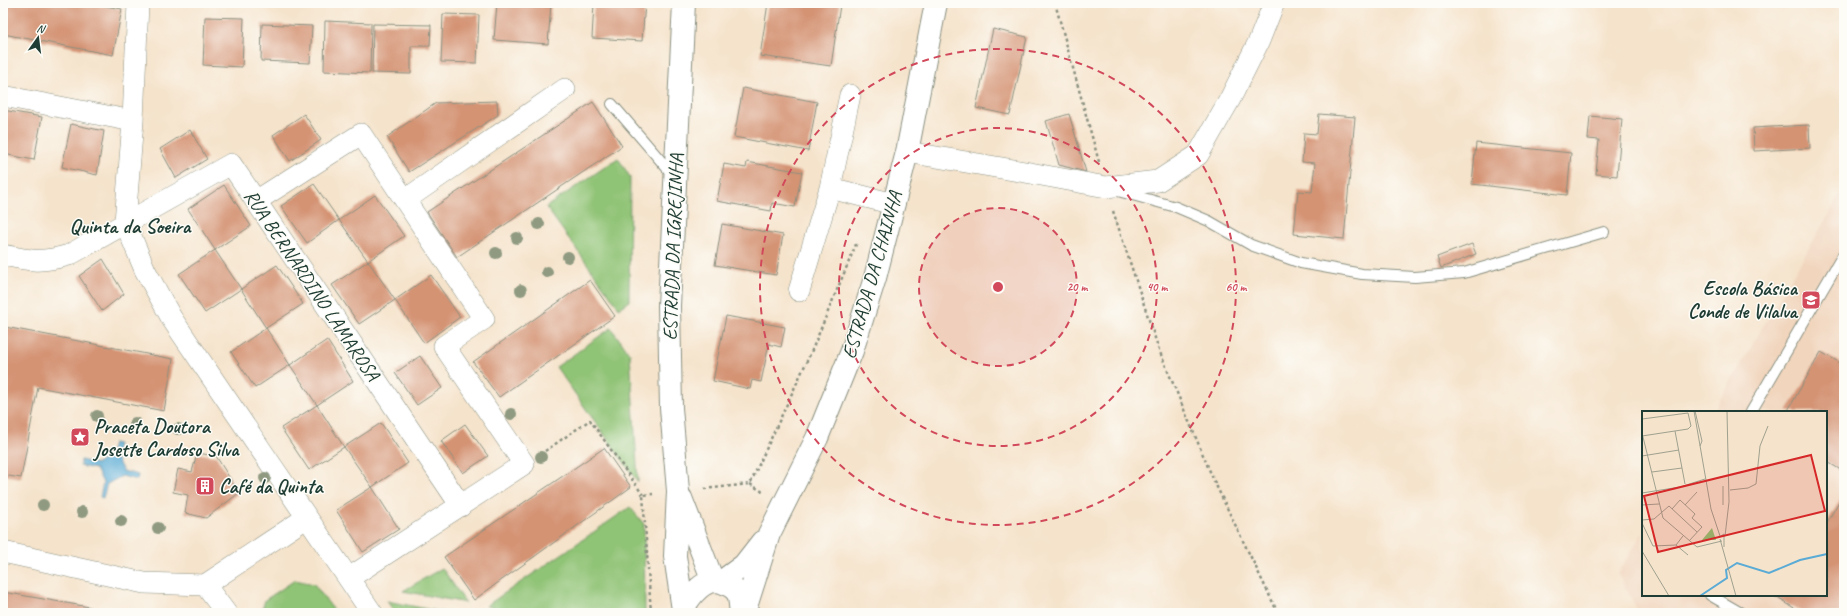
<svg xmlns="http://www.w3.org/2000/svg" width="1847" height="616" viewBox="0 0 1847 616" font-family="Caveat,sans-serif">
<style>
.built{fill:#f1d5bd}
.grass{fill:#8fc374;stroke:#578054}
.water{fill:#5aabd5;stroke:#3c7484}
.building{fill:#d49373}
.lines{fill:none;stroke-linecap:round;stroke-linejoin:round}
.service-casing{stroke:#8a9080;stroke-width:12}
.minor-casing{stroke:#8a9080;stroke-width:22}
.tertiary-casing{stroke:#8a9080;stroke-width:24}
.path{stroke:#8a9080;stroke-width:2.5;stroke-dasharray:3 3;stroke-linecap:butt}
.service{stroke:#fff;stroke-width:10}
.minor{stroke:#fff;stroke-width:21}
.tertiary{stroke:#fff;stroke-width:22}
.tree{fill:#8f9a81}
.ring{fill:none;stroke:#d1495b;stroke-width:2;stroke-dasharray:7 5}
.labels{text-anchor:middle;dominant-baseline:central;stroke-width:3;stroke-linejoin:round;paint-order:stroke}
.street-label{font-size:20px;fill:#1f3d34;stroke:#fdfcf7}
.poi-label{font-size:20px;font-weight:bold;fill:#1f3d34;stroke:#fdfcf7;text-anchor:start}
.neighbourhood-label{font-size:21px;font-weight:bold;fill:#1f3d34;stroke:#fdfcf7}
.inset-river{fill:none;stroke:#5aabd5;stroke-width:2}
.inset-road{fill:none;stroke:#9fa18f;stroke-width:1}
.view{fill:#d62828;fill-opacity:0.15;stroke:#d62828;stroke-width:2}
.inset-edge{fill:none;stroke:#1f3d34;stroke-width:2}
.centre{fill:#d1495b;stroke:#fdfcf7;stroke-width:2}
.ring-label{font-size:12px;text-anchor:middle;font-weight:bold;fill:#d1495b;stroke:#fdfcf7;stroke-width:3;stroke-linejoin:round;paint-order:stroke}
</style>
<rect width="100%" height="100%" fill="#fdfcf7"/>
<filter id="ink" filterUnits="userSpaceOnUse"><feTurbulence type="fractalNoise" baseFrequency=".025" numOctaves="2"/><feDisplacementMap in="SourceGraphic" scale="8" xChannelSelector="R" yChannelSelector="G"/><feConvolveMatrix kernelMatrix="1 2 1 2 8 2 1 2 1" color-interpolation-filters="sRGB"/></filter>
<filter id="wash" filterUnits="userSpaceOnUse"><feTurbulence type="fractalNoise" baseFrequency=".012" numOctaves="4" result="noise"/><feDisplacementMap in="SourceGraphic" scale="16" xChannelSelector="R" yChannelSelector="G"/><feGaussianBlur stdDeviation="0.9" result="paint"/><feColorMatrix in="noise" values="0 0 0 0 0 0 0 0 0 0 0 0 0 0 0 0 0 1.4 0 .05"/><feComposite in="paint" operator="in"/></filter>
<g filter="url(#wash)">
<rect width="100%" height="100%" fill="#f5e3cb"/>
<!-- built -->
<path class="built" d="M1844,188V613H1639L1618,574L1643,532V595H1826V412H1713Z"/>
<!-- grass -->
<path class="grass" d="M618,158L630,177L629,301L619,308L546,207Z
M611,328L630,354L638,482L556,367Z
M630,507L644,524L645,613H516L486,606Z
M442,568L466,603L403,591Z
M295,580L314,584L336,613H264L262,610L265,600Z
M387,601L447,613H395Z"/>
<!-- water -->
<path class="water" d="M113,443L118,444L115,456L123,471L138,475L137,480L122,476L107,484L103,498L100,497L103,483L96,469L80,466L81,460L97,464L110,455Z"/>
<g id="blocks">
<!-- building -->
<path class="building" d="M3,3H88L122,9L113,55L3,34Z
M497,3H551L548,44L494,40Z
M594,3H645L642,41L592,38Z
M768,3H825L840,5L831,66L760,56Z
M443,14L479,15L477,63L441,62Z
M205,17L244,18L242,67L203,65Z
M325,21L371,23L370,73L324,71Z
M262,24L312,26L310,63L261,61Z
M373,24L431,25L430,46H411V74L372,73Z
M993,29L1027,37L1010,115L976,108Z
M743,88L817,102L808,151L734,137Z
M497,101L498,115L409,172L387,137L436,103Z
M593,102L622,146L457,257L427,212Z
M3,110L42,117L34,160L3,154Z
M304,114L321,140L290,161L273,135Z
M1069,114L1086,172L1059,165L1046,121Z
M1319,114L1355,117L1344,239L1294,234L1298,191L1312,192L1315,163L1302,162L1304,133L1317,134Z
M1590,116L1622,119L1617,176L1596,174L1599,140L1588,139Z
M71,124L104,131L97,175L62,167Z
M1809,125L1810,148L1754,151L1753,128Z
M190,130L207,159L176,178L160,149Z
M1476,143L1571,153L1567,195L1472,184Z
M747,162L802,172L795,207L772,203L771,211L717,201L724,164L746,168Z
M314,184L339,220L307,243L281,206Z
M224,185L251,226L215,250L188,209Z
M375,195L404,236L368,261L339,220Z
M722,224L783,235L776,275L715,265Z
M1472,244L1476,254L1441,268L1437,257Z
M215,250L241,289L205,313L179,274Z
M103,259L124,294L102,311L79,276Z
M368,261L395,300L359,324L332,285Z
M277,265L303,304L266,328L241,289Z
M431,275L460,317L424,343L395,300Z
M590,280L615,316L499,397L473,362Z
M726,316L785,327L781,347L769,344L761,382L752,380L750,389L713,381Z
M5,327L173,359L164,411L38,387L21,478L3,475V338Z
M266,328L290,365L255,388L231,352Z
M327,340L353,381L317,405L290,365Z
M1821,352L1844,365V472L1826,461V412H1787Z
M420,356L442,388L417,405L395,373Z
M317,405L344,447L309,470L281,428Z
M381,423L408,463L372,487L344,447Z
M465,424L488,456L463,473L441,441Z
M604,448L631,487L474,600L444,557Z
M197,453L216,456L239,493L206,518L185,513L188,495L173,492L178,469L192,472Z
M372,487L399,529L363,552L336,510Z
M1844,493V613H1803L1772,595H1826V524Z
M3,592L118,612V613H3Z"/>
</g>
</g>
<g filter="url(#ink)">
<use href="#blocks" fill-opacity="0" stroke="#8a9080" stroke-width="1"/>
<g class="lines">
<!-- service casing -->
<g class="service-casing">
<path id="service" d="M612,104L673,175
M1118,191L1176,207L1209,221L1251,245L1301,263L1362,274L1415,277L1464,273L1604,232
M1751,412L1844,253
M1710,595L1741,613"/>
</g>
<!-- minor casing -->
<g class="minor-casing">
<path id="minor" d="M138,3L133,121L125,222L145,270L172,319L372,613
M3,96L133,121
M907,152L1025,172L1106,187L1158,181L1198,155L1230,99L1259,41L1274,3
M830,188L894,204
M405,200L565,89
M256,201L361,134L484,319L444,346L524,464L349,578
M3,255C31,261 41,263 69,255L231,164L461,506
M799,291L830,188L850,95
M3,552L144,583L205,585L306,518
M205,585L226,613"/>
</g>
<!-- tertiary casing -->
<g class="tertiary-casing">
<path id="tertiary" d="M681,498L713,581
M721,582L744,565L762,542
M683,610L675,556L678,491L671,408L669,306L684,3
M682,613C688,597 706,573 726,584C730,586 736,590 738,594C740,599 740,608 741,613
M744,613L769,534L817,438L852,351L875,278L907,152L936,3"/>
</g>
<!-- path -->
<path class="path" d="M1055,3L1099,162
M1113,211L1159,350L1214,481L1278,613
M545,451L590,420L643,495
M750,484L763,492
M704,489L750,484L812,350L857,242
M651,613L643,495L653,494"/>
<!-- service -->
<use href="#service" class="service"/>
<!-- minor -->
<use href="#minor" class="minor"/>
<!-- tertiary -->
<use href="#tertiary" class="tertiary"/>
</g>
<!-- trees -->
<g class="tree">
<circle cx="539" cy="224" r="6"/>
<circle cx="517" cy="238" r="6"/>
<circle cx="496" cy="253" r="6"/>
<circle cx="568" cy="257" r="6"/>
<circle cx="547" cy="272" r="6"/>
<circle cx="521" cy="290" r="6"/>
<circle cx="511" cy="414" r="6"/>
<circle cx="97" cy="416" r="6"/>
<circle cx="135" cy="423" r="6"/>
<circle cx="178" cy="429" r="6"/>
<circle cx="541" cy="457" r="6"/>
<circle cx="265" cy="478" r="6"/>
<circle cx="43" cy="505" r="6"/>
<circle cx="82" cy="512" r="6"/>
<circle cx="121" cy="521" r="6"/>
<circle cx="158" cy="528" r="6"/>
</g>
</g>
<!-- distance rings -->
<circle cx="998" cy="287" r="79" fill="#d1495b" fill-opacity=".12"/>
<g class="ring">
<circle cx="998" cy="287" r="79"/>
<circle cx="998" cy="287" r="159"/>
<circle cx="998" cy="287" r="238"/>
</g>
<!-- icons -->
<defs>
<g id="school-square" transform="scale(1)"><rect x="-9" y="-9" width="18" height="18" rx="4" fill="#d1495b" stroke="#fdfcf7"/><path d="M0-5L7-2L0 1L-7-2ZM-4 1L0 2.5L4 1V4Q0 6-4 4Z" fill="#fff"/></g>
<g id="sight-square" transform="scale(1)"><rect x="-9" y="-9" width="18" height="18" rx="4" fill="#d1495b" stroke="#fdfcf7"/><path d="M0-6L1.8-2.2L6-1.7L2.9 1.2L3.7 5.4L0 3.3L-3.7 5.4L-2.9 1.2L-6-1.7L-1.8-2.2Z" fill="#fff"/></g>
<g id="building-square" transform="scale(1)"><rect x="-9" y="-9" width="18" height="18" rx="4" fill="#d1495b" stroke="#fdfcf7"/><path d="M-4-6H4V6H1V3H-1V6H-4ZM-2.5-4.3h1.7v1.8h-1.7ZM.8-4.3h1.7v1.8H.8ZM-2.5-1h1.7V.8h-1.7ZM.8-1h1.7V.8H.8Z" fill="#fff"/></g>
</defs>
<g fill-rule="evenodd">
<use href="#school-square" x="1811" y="300"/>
<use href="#sight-square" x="80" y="437"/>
<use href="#building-square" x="205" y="486"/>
</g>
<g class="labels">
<!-- street labels -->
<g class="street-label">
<text transform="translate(673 247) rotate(-88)">ESTRADA DA IGREJINHA</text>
<text transform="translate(872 275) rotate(-74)">ESTRADA DA CHAINHA</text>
<text transform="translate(312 285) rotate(56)">RUA BERNARDINO LAMAROSA</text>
</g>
<!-- poi labels -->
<g class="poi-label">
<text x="1797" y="288" text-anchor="end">Escola Básica<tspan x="1797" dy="23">Conde de Vilalva</tspan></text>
<text x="94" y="426">Praceta Doutora<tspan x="94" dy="23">Josette Cardoso Silva</tspan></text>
<text x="219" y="486">Café da Quinta</text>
</g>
<!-- neighbourhood labels -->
<g class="neighbourhood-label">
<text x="130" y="226">Quinta da Soeira</text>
</g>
</g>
<!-- overview -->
<g transform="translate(1642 411)">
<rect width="185" height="185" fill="#f5e3cb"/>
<path d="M70,117L74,129H60Z" fill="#8fc374"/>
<path class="inset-river" d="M58,185L85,167L84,159L95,152L127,162L158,149L185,143"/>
<path class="inset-road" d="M52,0L69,98L78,125M53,0L60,30L58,35M0,8L46,2L49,15L46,18L0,25M33,20L43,73M0,22L21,107L55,136L80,130M0,45L37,39M10,61L40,57M88,79L106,77L114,73L118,35L126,15M0,82L38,76L63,68M0,94L17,93M43,94L55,81M81,94V75M30,98L38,89L53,103L50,107L60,116L47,130M0,109L12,108L27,95L55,121M0,112L11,135L34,134L41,125M83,125L87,91L85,0M77,126L82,123V136M78,128L94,185M34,134L46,144M0,140L27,185"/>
<path class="view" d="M169,44L183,100L16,141L2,85Z"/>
<rect width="185" height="185" class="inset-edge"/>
</g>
<circle cx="998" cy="287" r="6" class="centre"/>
<g class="ring-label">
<text x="1077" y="291">20 m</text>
<text x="1157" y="291">40 m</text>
<text x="1236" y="291">60 m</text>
</g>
<!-- margin -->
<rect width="1847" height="616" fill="none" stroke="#fdfcf7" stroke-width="16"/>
<!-- north arrow -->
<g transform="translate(38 38) rotate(14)" stroke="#fdfcf7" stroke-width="3" paint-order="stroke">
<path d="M0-3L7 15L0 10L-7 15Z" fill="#1f3d34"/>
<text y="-6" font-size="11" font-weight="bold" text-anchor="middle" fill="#1f3d34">N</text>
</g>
</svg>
